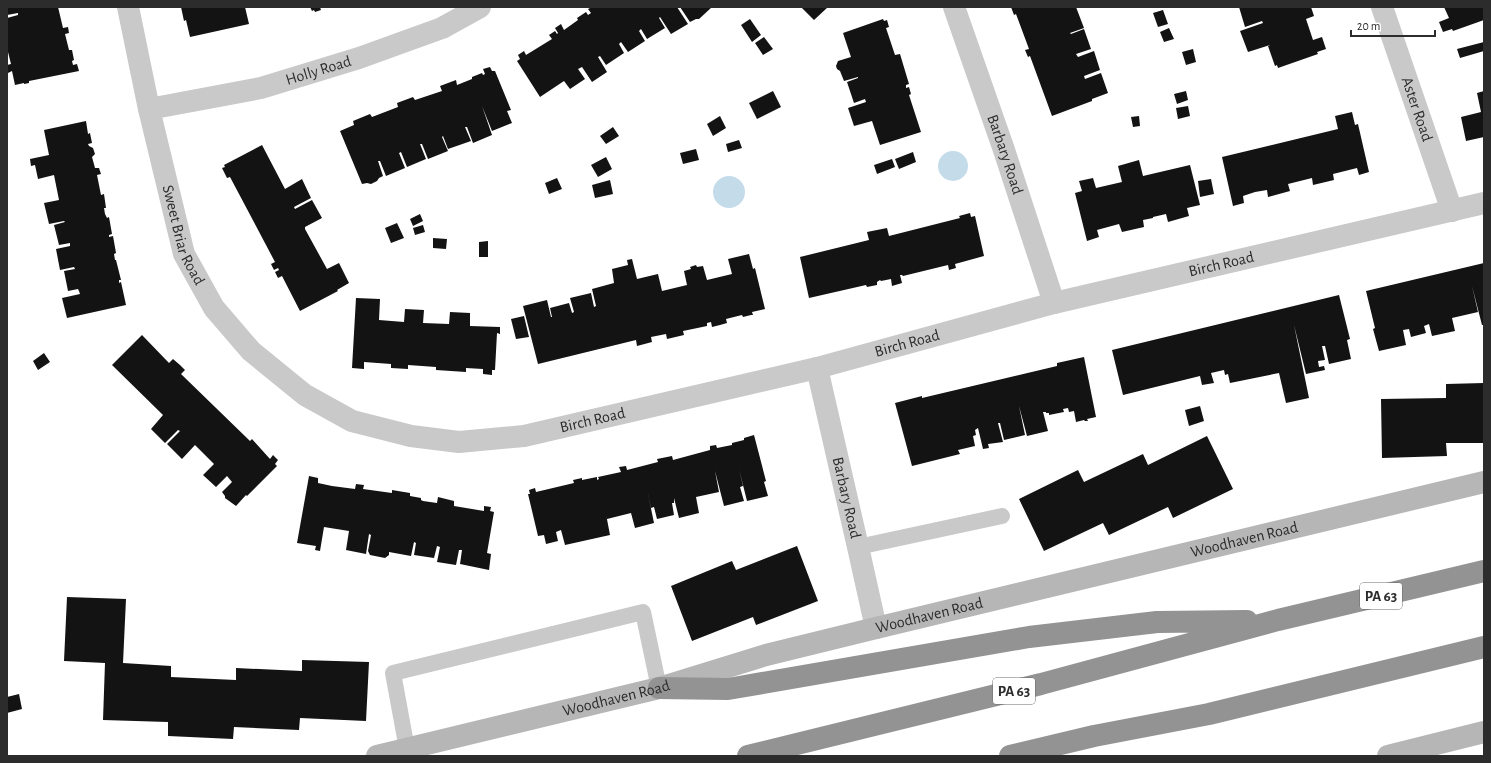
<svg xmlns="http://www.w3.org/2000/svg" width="1491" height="763" viewBox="0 0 1491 763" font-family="'Alegreya Sans',sans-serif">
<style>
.water{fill:#c4dbea}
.building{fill:#131313}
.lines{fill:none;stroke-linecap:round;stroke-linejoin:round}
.service{stroke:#c9c9c9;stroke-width:16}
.minor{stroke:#c9c9c9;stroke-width:22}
.secondary{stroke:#b6b6b6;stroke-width:22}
.motorway{stroke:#939393;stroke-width:22}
.labels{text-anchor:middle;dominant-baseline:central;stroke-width:4;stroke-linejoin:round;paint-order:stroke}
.shield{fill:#fff;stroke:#6b6b6b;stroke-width:1}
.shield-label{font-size:15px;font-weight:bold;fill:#2c2c2c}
.street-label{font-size:16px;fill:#2c2c2c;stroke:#fff}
</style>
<rect width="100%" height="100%" fill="#fff"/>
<!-- water -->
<path class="water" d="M938 166a15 15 0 1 1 30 0a15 15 0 1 1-30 0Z
M713 192a16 16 0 1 1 32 0a16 16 0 1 1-32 0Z"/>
<!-- building -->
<path class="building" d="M7,7H58L63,28L68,27L69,33L65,34L69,50H72L74,60L72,61L73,65L77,64L79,71L29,81V83L24,84V83L15,85L12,71L8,73L7,69V65L11,64L7,48V18L18,15V13L7,15Z
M181,7H245L249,24L190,37L186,20L184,21Z
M310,7H320L321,10L315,12L314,10L312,11Z
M592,7H677L688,24L671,34L660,17L659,18L665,28L647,39L641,29L639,31L645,41L628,52L621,42L619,44L624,53L606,65L600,56L598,57L607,72L592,82L582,67L578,69L585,79L570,89L564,81L540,97L517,61L520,59L518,55L524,51L526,55L552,39L549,35L555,31L557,34L558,33L555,28L561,24L564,30L578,20L577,18L586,12L588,15L591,13L588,9Z
M680,7H712L699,19H696L690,22Z
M801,7H828L814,20Z
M1011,7H1076L1084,28L1070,33L1071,34L1084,29L1091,49L1076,54L1078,57L1094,51L1100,70L1084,76L1085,79L1101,73L1108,93L1092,99V101L1052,116L1030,56L1028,57L1025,50L1029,49L1016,14L1014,15Z
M1239,7H1311L1314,16L1306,19L1313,40L1322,37L1326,49L1317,52L1318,54L1278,68L1277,65L1275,66L1268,46L1270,45L1248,52L1240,31L1263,23L1262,21L1245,27Z
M1444,7H1484V20L1453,31L1452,29L1443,32L1439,22L1449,18Z
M1163,10L1168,24L1158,27L1153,13Z
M750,19L761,35L752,42L741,25Z
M883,19L884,21L887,20L889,27L886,28L895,55L900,54L909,84L906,85V88L909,87L911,94L909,95L921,132L880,145L872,121L854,126L848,108L866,102L865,99L854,103L847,82L858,78V77L844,81L840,71L837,69L836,66L838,61L851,57L843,33Z
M1169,28L1174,39L1164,42L1160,32Z
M764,37L773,49L763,55L755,43Z
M1484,42V51L1460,58L1457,49Z
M1193,49L1196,62L1186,65L1182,52Z
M490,67L492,71H495L511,110L507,111L512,123L492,131L482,106L492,135L473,143L467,127H465L471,141L448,149L443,136L442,137L448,151L428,159L422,144H420L426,159L407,167L401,152L399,153L405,168L386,176L380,161H378L383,176L379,178L377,181L371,184L367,183L362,184L340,131L354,125L353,121L370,114L372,117L398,107L397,103L413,97L415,100L442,91L440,86L456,80L457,85L472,79V77L482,73L483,75L485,74L483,69Z
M773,91L781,107L757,119L749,103Z
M1186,91L1188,100L1177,104L1174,94Z
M1484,91V137L1466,141L1461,117L1481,112L1477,93Z
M1188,106L1190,116L1178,119L1176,108Z
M1352,112L1355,125L1358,124L1369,172L1359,175L1357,168L1333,174L1334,180L1313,185L1312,178L1288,184L1290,191L1268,197L1267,190L1255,192L1243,196L1244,203L1233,206L1222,157L1338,129L1335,116Z
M720,116L726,128L713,136L707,124Z
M1139,116L1140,126L1133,127L1131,117Z
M86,121L88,134L90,133L92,143L88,144L89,146L93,148L95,154L92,157L95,168H99L101,174L97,175L101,195L104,194L106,208H104L105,214L107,218L109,217L112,234L109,235V237L113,236L116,253L114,254L115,260H116L121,280H119V283L121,282L126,305L67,318L62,298L80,294L79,291L78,289L68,291L64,271L75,269L74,267L60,270L56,249L70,246V243L59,245L54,225L65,222L64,221L49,224L44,203L59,200L54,175L38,179L35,165L31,166L30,159L49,155L44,130Z
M613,127L619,136L606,144L600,136Z
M739,140L742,148L728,152L726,144Z
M262,145L285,189L302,179L311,198L294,207L295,209L312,200L322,218L305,227V229L327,269L339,263L349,283L337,290L338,291L300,311L282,276L278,278L275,272L279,270L278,268L274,270L271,264L275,262L230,177L227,178L222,168L225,167L224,165Z
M696,149L699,160L683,164L680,153Z
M913,152L916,162L899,169L895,159Z
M606,157L612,169L598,177L591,165Z
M892,159L895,167L877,174L874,165Z
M1139,160L1143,176L1190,165L1200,205L1187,208L1189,216L1168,222L1166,214L1153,217V218L1143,220L1144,227L1122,232L1119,224L1097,230L1099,237L1087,241L1075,193L1082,191L1079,181L1093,178L1096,188L1122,182L1118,166Z
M557,178L562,189L549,194L545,183Z
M1211,179L1214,194L1200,197L1198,181Z
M610,180L613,194L595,198L592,185Z
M970,213L971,217L975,216L984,256L955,264L956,268L949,270L948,265L903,276L902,275H900L902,283L892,286L891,279L881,281L880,280L877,282V285L867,287L866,285L809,298L800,257L869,240L867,232L887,228L889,236L960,218L959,216Z
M420,214L423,221L413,226L410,219Z
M397,223L404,238L391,243L385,228Z
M423,225L425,232L415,235L413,228Z
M433,238L447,239L446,249L433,248Z
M488,241V257H479V242Z
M749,254L753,269L755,268L765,309L752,312L753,315H751L743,317L742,315L726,319L727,323L720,325L712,327L711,322L707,323V326L683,331L684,335L667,339L666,334L651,337L652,342L637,346L636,340L538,364L523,306L547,300L551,317H552L550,308L569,303L572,313L574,312L570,298L591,293L594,307L596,306L592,289L614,283L612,269L628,265L627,260L632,259L637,279L658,274L662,291L687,285L684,271L691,269L690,267L696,265L697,267L703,266L707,280L732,274L728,259Z
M1484,263V325H1482L1472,286L1478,312L1452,318L1455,331L1432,336L1429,324L1424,326L1426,333L1411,337L1409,329L1403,330L1406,345L1379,351L1373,329L1375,328L1366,291Z
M1339,295L1350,339L1347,340L1351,359L1329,364L1325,346H1322L1325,360L1318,361L1319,367L1324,366L1325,370L1306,374L1294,325L1309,398L1286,403L1279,373L1230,383L1228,374L1225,375L1224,370L1211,373L1214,383L1202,385L1200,376L1123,395L1112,350Z
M356,298L380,299L379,320L404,322L405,309L424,310L423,323L449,324L450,312L470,313V326L500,327V334L497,333L495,370H492V375L483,374V369L466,368V372L436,370V367L408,365V369L391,368V364L364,362V369L352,368Z
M524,316L529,337L516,339L511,319Z
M142,335L169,363L173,359L180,365L185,370L181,374L250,441L252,439L270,459L273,455L278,460L275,464L277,466L247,496L246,495L236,506L225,498V496L222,492L232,482L227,476L216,487L203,475L214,464L195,445L182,459L167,444L180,431L178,430L165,443L151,429L163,415L112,365Z
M44,353L50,362L38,370L33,361Z
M1084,357L1096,417L1087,419L1088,421H1085L1084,420L1076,422L1074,411L1069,412L1068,408L1063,409L1064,412L1049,415V413H1046V412H1043L1048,431L1027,436L1019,406L1025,435L1004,440L1000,423H998L1003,442L988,444L989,448L983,449L978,428L975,430L976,435L973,436L975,446L958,450L960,454L912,466L895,403L922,396V398L1057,366V363Z
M1484,383V443H1446L1447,456L1382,458L1381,399L1446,398V384Z
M1200,406L1204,421L1189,426L1185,410Z
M754,435L766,481L764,482L768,496L747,501L739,469L743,486L740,487L744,501L724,506L715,471L719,492L696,497L699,513L679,518L674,498V503H672L674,515L657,519L654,507L651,508L647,489L654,523L635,528L631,513L607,519L606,514L610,535L565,545L561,530L556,532L558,541L546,544L544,535L538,536L528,494H530L529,490L535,488L536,492L574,483L573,480L582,478V480L597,477V480L599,479L598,477L621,472L619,467L626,466L627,470L658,462L657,459L672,456L673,460L710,450V446L716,445L717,448L732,445V443L744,440V438Z
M1207,436L1233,489L1173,518L1168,507L1109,535L1103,523L1044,551L1019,499L1078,470L1084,482L1143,454L1148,465Z
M309,476L318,478V483L332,486L355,489L356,484L364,485L363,489L392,493V490L410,493V496L421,498V500L423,501L437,503L438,497L454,501V506L484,511V506L491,507L490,511L494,512L487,553L491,554L489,570L460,564L462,550H459L456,565L437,562L440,547L437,546L434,558L414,555L416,543L414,542L411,556L389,552V555L385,558L370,555L368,551L371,535L369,534L366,554L346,550L349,531L324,527L320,551L315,550L316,546L297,543Z
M797,546L818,601L756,625L753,617L692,641L671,586L732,561L736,570Z
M67,597L126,599L123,663L171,666V677L236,680V668L302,671V660L369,662L366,721L300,718L299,730L234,727L233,739L168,736V722L103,720L105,663L64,661Z
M19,694L22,709L7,713V697Z"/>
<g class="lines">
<!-- service -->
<path class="service" d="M858,547L1002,516
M407,749L393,673L643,612L659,688"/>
<!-- minor -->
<g class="minor">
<path id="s1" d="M128,7L149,109L184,254L214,308L251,351L305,395L352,421L411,436L459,442L524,436L817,368L1054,303L1484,203"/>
<path id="s2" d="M954,7L1004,150L1054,303"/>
<path id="s3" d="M1382,7L1452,211"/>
<path id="s4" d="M149,109L261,88L359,58L442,28L480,7"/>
<path id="s5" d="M817,368L858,547L876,628"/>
</g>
<!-- secondary -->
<g class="secondary">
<path id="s6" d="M377,756L659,688L766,655L876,628L1484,482"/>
<path d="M1388,756L1484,732"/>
</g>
<!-- motorway -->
<path class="motorway" d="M659,688L728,689L1029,637L1157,622L1247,621
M748,756L1041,684L1278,620L1484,571
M1010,756L1094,736L1209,714L1484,647"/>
</g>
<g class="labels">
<!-- shield labels -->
<g class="shield">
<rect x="1360" y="583" width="42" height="26" rx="3"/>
<rect x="993" y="678" width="42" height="26" rx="3"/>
</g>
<g class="shield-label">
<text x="1381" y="596">PA 63</text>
<text x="1014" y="691">PA 63</text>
</g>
<!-- street labels -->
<g class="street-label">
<text stroke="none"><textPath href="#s4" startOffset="174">Holly Road</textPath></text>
<text stroke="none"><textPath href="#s3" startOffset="108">Aster Road</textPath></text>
<text stroke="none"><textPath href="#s2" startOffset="156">Barbary Road</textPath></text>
<text stroke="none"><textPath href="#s1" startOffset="235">Sweet Briar Road</textPath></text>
<text stroke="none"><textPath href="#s1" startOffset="1388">Birch Road</textPath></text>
<text stroke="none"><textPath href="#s1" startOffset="1064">Birch Road</textPath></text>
<text stroke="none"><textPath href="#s1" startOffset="740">Birch Road</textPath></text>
<text stroke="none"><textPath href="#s5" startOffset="133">Barbary Road</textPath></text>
<text stroke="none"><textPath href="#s6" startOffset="894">Woodhaven Road</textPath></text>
<text stroke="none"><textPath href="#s6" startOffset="570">Woodhaven Road</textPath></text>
<text stroke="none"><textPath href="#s6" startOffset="246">Woodhaven Road</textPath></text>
</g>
</g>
<!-- border -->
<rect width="1491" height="763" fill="none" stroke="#2c2c2c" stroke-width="16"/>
<!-- scale -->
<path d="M1351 30v6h84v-6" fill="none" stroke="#2c2c2c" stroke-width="2"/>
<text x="1357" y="30" font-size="12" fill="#2c2c2c" stroke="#ffffff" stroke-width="3" paint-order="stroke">20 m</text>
</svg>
